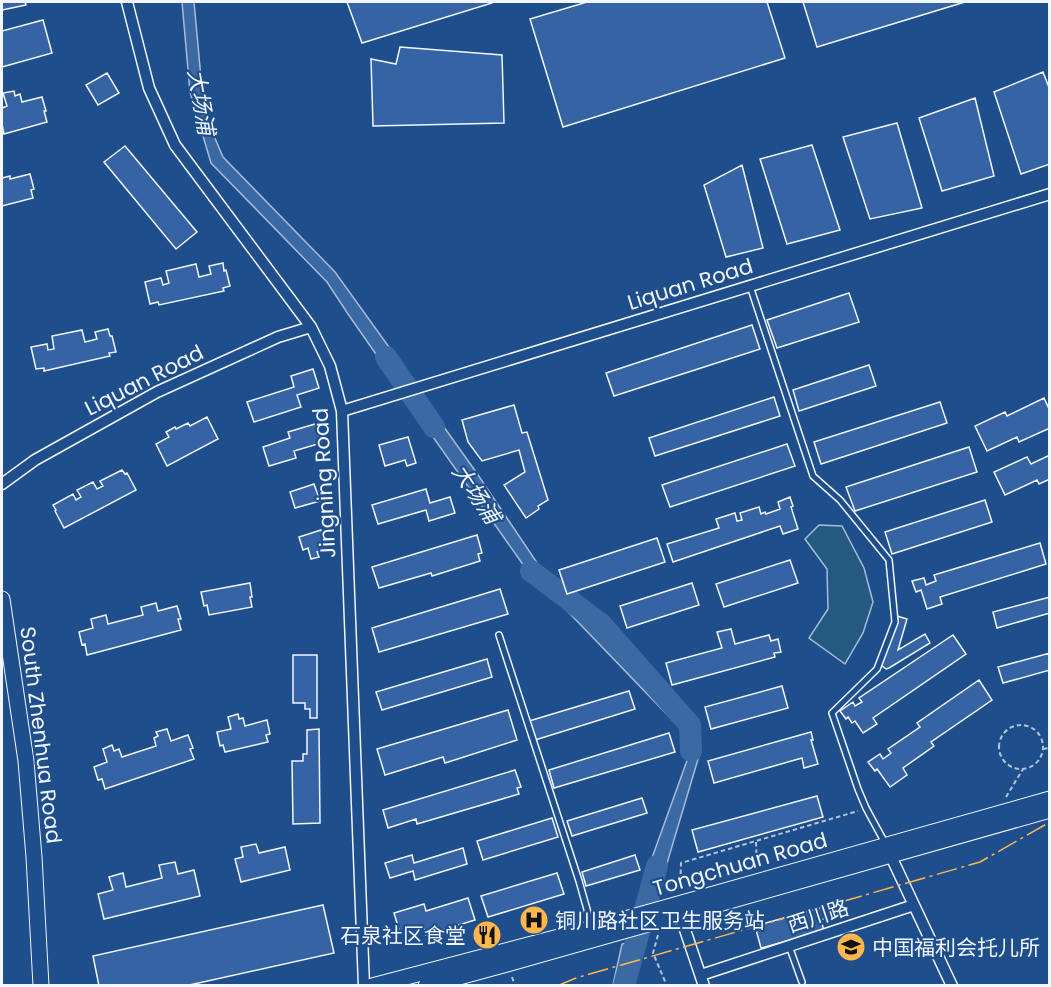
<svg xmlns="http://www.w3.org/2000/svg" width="1051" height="987" viewBox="0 0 1051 987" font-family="Poppins,'Noto Sans SC',sans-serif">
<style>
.green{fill:#245a82;stroke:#a8bbd7;stroke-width:1.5}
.water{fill:#3b69a3;stroke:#a8bbd7;stroke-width:1.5}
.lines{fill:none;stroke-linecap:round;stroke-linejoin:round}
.river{stroke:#3b69a3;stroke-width:22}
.building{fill:#3563a3;stroke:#f2f6ff;stroke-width:1.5}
.lane-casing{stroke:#f2f6ff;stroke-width:8}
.street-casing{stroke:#f2f6ff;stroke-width:13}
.secondary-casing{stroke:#f2f6ff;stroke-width:17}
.path{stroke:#b3c4dc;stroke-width:2;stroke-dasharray:4.5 3;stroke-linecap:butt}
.lane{stroke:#1f4e8c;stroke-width:5}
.street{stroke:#1f4e8c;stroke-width:10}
.secondary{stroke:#1f4e8c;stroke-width:15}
.power{stroke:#ffb74d;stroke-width:1.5;stroke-dasharray:21 4.5 3 4.5;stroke-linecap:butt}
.labels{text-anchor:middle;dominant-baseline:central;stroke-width:4.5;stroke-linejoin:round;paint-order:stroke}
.street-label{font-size:21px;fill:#f2f6ff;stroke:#1f4e8c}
.poi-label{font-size:21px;fill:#f2f6ff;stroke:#1f4e8c;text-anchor:start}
.water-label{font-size:22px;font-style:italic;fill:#f2f6ff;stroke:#1f4e8c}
</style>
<rect width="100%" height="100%" fill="#1f4e8c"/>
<!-- green -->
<path class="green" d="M819,525L842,526L864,568L873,602L863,633L845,664L809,638L828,609L827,569L805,539Z"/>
<!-- water -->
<path class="water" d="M182,2H194L202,89L211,129L223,157L335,272L412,379L396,383L348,314L327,282L211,163L190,92Z
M424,399L476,472L554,588L601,624L690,725L699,756L665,870L649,897L640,900L648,869L689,755L680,728L524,566L409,403Z
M647,937L634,985H613L622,944Z"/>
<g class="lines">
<!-- river -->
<path class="river" d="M386,357L434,427
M531,571L601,624L690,725L691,751
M624,986L657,866"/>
</g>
<!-- building -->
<path class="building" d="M2,2H25L26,5L2,10Z
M347,2H492V3L362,43Z
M587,2H767L785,58L563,127L530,19Z
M803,2H965L817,47Z
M43,20L52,53L2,67V31Z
M400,47L502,55L504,123L373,126L371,59L396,64Z
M1043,72L1050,90V164L1021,174L994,92Z
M107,73L119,93L98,105L86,85Z
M14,91L15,96L20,94L22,102L42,97L46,111H44L47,122L4,134L2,124V108L7,106L3,93Z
M975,98L994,176L942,191L919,118Z
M897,123L922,208L870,219L843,137Z
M812,145L840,230L787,244L760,159Z
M125,146L197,232L176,249L104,162Z
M742,165L763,248L726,257L704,185Z
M30,174L34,189L31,190L33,198L2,206V178L10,176V179Z
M223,263L224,271L226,270L230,286L223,288L224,291L159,305L158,302L150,304L145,282L161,278L163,285L169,283L166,271L196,264L199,277L211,274L209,266Z
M849,293L859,322L777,348L767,320Z
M752,325L760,349L614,396L606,373Z
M108,329L110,336H112L116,352L109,353L110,356L44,371V368L36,369L31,347L47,344L48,350L54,349L52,336L82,330L85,342L97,339L95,332Z
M869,365L876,386L799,411L793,390Z
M313,369L319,388L297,395L301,407L254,422L247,402L294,387L291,376Z
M774,397L780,416L655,456L649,438Z
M1044,398L1050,411V428L1019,442L1017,437L987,451L975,426L1005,412L1007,416Z
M940,402L947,423L821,464L814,442Z
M514,405L522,433L527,432L548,500L538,506L539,509L526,518L504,485L525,472L519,450L482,461L468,442L462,420Z
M207,417L218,439L167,466L156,444L169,437L166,432L175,427L176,429L188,423L190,426Z
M315,424L321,443L294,451L296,458L269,466L263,447L290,438L288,432Z
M408,437L416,463L407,466L405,460L385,466L379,445Z
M787,444L795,466L670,507L662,485Z
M969,447L977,472L855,511L846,487Z
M1050,455V479L1039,484L1037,480L1005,495L994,472L1027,457L1031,464Z
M122,470L125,474L127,473L136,490L64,528L55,511L56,510L53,505L73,494L76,500L81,497L77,490L93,482L97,489L103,486L100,481Z
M314,484L320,501L295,508L290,492Z
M426,489L430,503L450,497L455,513L429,521L426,510L378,524L372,505Z
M790,497L793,506L791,507L798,529L783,534L780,526L673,562L667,544L719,528L716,519L735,513L737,521L742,520L740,513L759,507L761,514L765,512L766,514L780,509L778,502Z
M985,500L992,522L892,554L885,532Z
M321,530L325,543L321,544L323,550L317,552L319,557L311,559L308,548L303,550L299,537Z
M477,535L482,553L478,554L480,561L432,576L431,573L379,588L372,567Z
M657,538L665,562L567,594L559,570Z
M1040,543L1046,564L940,597L942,604L927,609L921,590L916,592L912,581L924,578L926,585L936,581L934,575Z
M790,560L798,583L724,607L716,584Z
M250,583L252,597H250L252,607L209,615L207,605L204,606L201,592Z
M692,583L699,605L627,628L620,606Z
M500,589L508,614L379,652L372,628Z
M1050,597V613L997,628L993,612Z
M156,603L158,611L177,606L181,619H178L181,630L87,655L85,644L82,645L79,632L93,628L91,619L106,615L108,624L143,615L141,607Z
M897,616L907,619L898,650L925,634L930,643L889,668L886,669L881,665L882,660L884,658Z
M731,629L735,644L769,635L771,641L778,639L781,652L774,653L775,657L672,685L666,663L722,648L717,632Z
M953,635L966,654L873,718L877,724L863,733L855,721L852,723L848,717L846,719L840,711L853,702L855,706L862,702L859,698Z
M1050,653V670L1003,683L998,667Z
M293,655H317V718H310V709H305V703H293Z
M487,659L492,677L382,710L376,692Z
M979,680L992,700L931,742L934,746L903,768L907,775L890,787L877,769L875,771L868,762L880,754L883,759L891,753L888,749L920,727L917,723Z
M782,686L788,708L711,729L705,707Z
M629,691L635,709L535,740L529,721Z
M508,710L517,740L445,763L443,757L385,775L377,749Z
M238,714L239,719L243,718L245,726L267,720L270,734L266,735L268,742L225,752L223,745L220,746L217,732L231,729L228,717Z
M167,729L171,741L188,735L193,748L190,749L194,759L105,789L102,779L98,780L94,767L107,762L103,749L112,745L114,751L119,749L122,757L156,746L154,738L158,736L156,732Z
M319,729L320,823L293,824L292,761H303V754H307V730Z
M811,732L813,740H811L818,764L804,768L802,758L714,783L708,761Z
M669,733L675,752L554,788L549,770Z
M515,770L521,787L517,788L519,794L417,824L416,819L388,828L383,810Z
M817,796L823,817L698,852L692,830Z
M642,798L647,813L572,836L567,821Z
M552,818L558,837L483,860L477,841Z
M256,844L259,853L285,847L290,870L241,882L235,859L243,857L241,847Z
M463,848L467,864L415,880L413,871L390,878L385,863L412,855L414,863Z
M635,855L640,870L586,886L582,872Z
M175,862L178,874L194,870L200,896L104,919L98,894L113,890L109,877L123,873L126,887L162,878L159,865Z
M557,873L564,894L488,917L481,896Z
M468,898L475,920L426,935L423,926L400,933L394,913L424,904L426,911Z
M323,905L334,953L185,986H99L93,956Z
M824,907L827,918L821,920L824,931L761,948L755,926Z"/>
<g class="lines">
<!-- lane casing -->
<g class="lane-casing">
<path id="lane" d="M750,286L813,476L840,500L889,560L895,622L877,669L832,713L858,789L866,808L885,843
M499,635L579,881L592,927
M789,946L802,982"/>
</g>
<!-- street casing -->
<g class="street-casing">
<path id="street" d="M127,2L149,88L175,145L311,327L330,366L342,411L364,986
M342,411L1050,194
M2,484L35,460L157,392L278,337L311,327
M888,850L952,986
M680,915L704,986
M701,975L914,905"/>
</g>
<!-- secondary casing -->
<g class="secondary-casing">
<path id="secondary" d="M2,599L26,761L34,857L41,986
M372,986L593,928L1050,799
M426,986L507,964L1050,810"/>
</g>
<!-- path -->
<path class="path" d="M999 747a22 22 0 1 1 44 0a22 22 0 1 1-44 0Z
M1043,749L1050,748
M1006,797L1023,769
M756,842L757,869
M680,889L681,863L858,811
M658,935L653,953L667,986
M512,977L515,986"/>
<!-- lane -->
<use href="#lane" class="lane"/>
<!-- street -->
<use href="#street" class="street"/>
<!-- secondary -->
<use href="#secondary" class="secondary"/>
<!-- power -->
<path class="power" d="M557,986L576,978L980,862L1050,822"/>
</g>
<!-- icons -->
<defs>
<g id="hospital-disc" transform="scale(1.5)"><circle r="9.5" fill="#ffb74d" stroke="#1f4e8c"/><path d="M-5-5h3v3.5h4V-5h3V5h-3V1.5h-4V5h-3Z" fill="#111"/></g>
<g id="restaurant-disc" transform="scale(1.5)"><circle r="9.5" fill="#ffb74d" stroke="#1f4e8c"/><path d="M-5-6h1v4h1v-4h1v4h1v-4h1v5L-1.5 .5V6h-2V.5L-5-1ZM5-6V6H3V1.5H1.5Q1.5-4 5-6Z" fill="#111"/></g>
<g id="school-disc" transform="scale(1.5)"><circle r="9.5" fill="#ffb74d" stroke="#1f4e8c"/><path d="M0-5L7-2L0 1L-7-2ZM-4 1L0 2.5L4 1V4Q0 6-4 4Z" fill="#111"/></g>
</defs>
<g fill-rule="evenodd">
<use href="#hospital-disc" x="534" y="920"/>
<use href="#restaurant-disc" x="487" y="935"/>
<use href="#school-disc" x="851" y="947"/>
</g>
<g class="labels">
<!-- street labels -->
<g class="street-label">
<text transform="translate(690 284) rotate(-17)">Liquan Road</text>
<text transform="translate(144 380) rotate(-27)">Liquan Road</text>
<text transform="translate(324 483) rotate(-93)">Jingning Road</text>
<text transform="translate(41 735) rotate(83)">South Zhenhua Road</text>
<text transform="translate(740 864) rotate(-16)">Tongchuan Road</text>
<text transform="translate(818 916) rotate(-18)">西川路</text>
</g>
<!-- poi labels -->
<g class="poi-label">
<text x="555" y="920">铜川路社区卫生服务站</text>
<text x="466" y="935" text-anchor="end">石泉社区食堂</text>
<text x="872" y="947">中国福利会托儿所</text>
</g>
<!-- water labels -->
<g class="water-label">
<text transform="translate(201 102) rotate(80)">大场浦</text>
<text transform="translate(476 494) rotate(56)">大场浦</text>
</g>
</g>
<!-- border -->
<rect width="1051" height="987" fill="none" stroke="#f2f6ff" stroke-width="6"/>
</svg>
